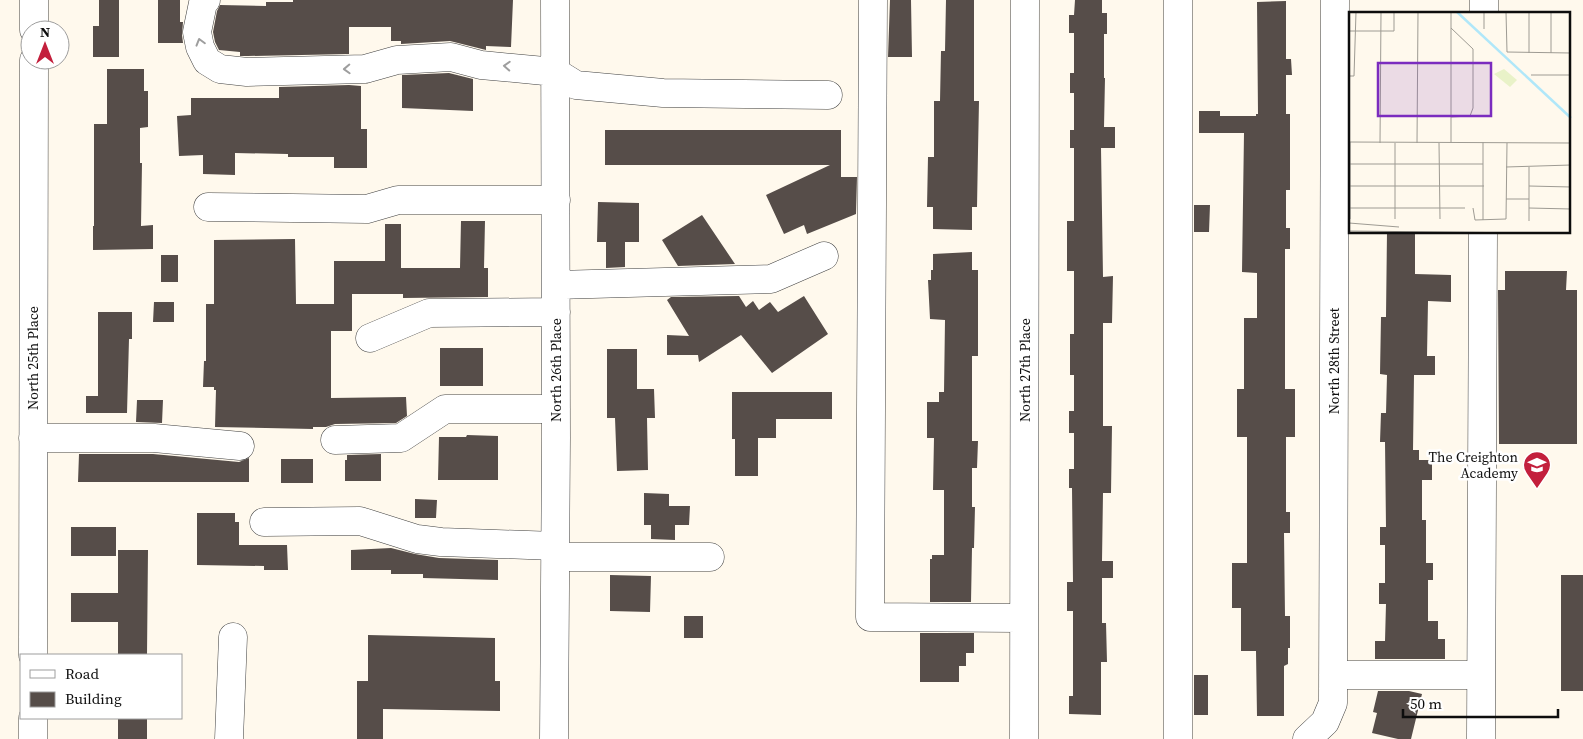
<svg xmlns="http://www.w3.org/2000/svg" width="1583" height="739" viewBox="0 0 1583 739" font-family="'Source Serif 4',serif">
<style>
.building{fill:#564d49}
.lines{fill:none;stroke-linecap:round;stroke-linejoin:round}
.minor-casing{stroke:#404040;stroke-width:29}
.minor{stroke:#fff;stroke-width:28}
.oneway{stroke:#9e9e9e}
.labels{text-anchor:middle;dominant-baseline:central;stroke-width:5;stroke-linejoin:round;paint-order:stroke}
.street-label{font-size:14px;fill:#0d0d0d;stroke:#fff}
.poi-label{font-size:14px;fill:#0d0d0d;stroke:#fff;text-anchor:end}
.inset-river{fill:none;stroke:#b0e7f9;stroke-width:2.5}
.inset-road{fill:none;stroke:#9e9b93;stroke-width:1}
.view{fill:#7b2cbf;fill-opacity:0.15;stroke:#7b2cbf;stroke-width:2.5}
.inset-edge{fill:none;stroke:#0d0d0d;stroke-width:2.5}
</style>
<rect width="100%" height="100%" fill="#fff9ed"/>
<!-- building -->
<path class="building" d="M99,0H119V57H93V26H99Z
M158,0H180V22H183L182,35L183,43H158Z
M293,0H513L511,47L486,46V50L450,41L401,44V41H391V27H349V54L248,56H240V52L219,50L215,42L213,32L217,11L220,5L266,6V2H293Z
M890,0H911L912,57H888Z
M946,0H974V101H979L978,151L977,207H972V230L933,229V207H927L928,157H934V101H940L941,51H945Z
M1075,0H1102V13H1107V34H1104V78H1105L1104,127H1115V148H1101L1103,277L1113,276L1112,323H1103V426H1112L1111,493H1103L1102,561H1113V578H1102V623H1106L1107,662H1101V715L1069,714V696H1073V611H1067V582H1073L1072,488H1069V469H1074V433H1069V411H1074V375H1070V334H1074V271H1067V221H1074V148H1070V130H1074V93H1070V73H1074V33H1069V15H1074Z
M1286,1V59H1291L1292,75H1286V114H1290V190H1286V228H1290V249H1285V389H1295V437H1286V512H1290V533H1284L1285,616H1290V648H1288V664L1284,666V716H1257L1256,651H1241V608H1232V563H1247V437H1237V389H1244V318H1257V273L1242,272L1244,133H1199V111H1220V116H1256V114H1258L1257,2Z
M107,69H144V91H148V127L140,128V163H142L141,226L153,225V249L93,250V226H94V124H107Z
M449,73L473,79V111L402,108V75Z
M349,85L361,86V129H367V168H334V157H288V154L235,153V175L203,174V155L179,156L177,116L191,115V98H279V87Z
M605,130H841V177H857L856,214L807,234L804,225L784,234L766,195L830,165H605Z
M598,202L639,203V242H625V267L606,268V242H597Z
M1194,205H1210L1209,232H1194Z
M702,215L735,264L678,266L662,240Z
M461,221H485L484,268H488V297L403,298V294H352V331H331V398L406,397L407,416L396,423L335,424L326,427H313V429L215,427L216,390H214V387H203L204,361H206V304H214V240L295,239L296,304H334V261H385V224H401V268H460Z
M1387,232H1415V274L1451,275V302L1428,301L1427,356H1435V375H1414L1413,450H1419V460H1432V480H1422V520H1426V563H1433V580H1428V621H1438V639H1445V659H1375V641H1385L1386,604H1379V583H1385V545H1380V527H1386L1385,442H1380L1381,413H1386L1387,375L1380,374L1381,317H1386Z
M972,252V270H978V356H972V441H978L977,468H972V507H975L974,548H972L971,602H930V559H932V555H944V490H933L934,438H927V402H939V392H944L945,320L930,319L928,280H931V270H933V254Z
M161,255H178V282H161Z
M1505,271H1567L1566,290H1577V444H1499L1498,290H1505Z
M739,296L746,307L753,301L759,310L770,302L778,312L804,296L828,334L772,373L741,335L699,362L698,355H667V335L689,336L667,300L671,297Z
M154,302H174V322H153Z
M98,312H132V339H129L127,413H86V396H98Z
M440,348H483V386H440Z
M607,349H637V389H654L655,418H647L648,470L617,471L615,418H607Z
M732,392H832V419H776V438H758V476H735V439H732Z
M137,400H163L162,423L136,422Z
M467,435L498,436V480H438L439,437H466Z
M79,454H153L239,462L249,458V482H78Z
M381,454V481H345V460H347V455Z
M281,459H313V483H281Z
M644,493L669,494V506H690L689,525H675V540L651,539V525H644Z
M415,499L437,500L436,518H415Z
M197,513H235V522H239V545H287L288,570H264V566L197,565Z
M71,527H116V556H71Z
M391,548L415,554L439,558L498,560V580L423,578V574H391V570H351V550Z
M118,550H148L147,655H118V622H71V593H118Z
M610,575L651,576L650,612L610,611Z
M1561,575H1583V691H1561Z
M684,616H703V638H684Z
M920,633H974V653H966V666H959V682H920Z
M368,635L495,638V681H500V711L383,709V739H357V681H368Z
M1194,675H1208V715H1194Z
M1378,691H1409L1422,694L1411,739H1398L1372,733L1377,713L1373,712Z
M118,718H147V739H118Z"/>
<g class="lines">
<!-- minor casing -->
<g class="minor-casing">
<path id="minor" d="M206,0L203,3L197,32L200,47L207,61L220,69L247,72L365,69L397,60L451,57L481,65L555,72L576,85L663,93L828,95
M873,0L870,617L1024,618
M1178,0V739
M1484,14V0
M34,30V0
M208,207L367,209L398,200H556
M556,285L771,279L824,256
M370,338L429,313L556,312
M33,438H154L240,446
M335,440L401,438L445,409H556
M264,522L360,521L417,539L441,542L555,546
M556,557H710
M33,655L34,60
M1333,675H1481
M33,739V718
M229,739L233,637
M554,739L556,437L555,0
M1024,739L1025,0
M1307,739L1325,722L1333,703L1335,0
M1481,739L1483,232"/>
</g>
<!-- minor -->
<use href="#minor" class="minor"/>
</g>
<!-- one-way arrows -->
<defs><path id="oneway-chevron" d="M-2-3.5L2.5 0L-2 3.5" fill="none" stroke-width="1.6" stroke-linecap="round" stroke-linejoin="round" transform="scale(1.25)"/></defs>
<g class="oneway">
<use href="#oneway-chevron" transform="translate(200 42) rotate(-106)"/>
<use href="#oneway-chevron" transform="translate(507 66) rotate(-177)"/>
<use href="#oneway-chevron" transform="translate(347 69) rotate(178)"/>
</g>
<!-- icons -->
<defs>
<g id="school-pin" transform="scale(1.4375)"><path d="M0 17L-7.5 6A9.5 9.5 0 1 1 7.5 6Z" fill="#c31f3c" stroke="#fff"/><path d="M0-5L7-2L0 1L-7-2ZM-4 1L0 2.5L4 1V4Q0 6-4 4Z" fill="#fff"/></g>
</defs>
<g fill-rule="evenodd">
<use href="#school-pin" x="1537" y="465"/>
</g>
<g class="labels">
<!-- street labels -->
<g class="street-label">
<text transform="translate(33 358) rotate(-90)">North 25th Place</text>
<text transform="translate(1334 361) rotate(-90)">North 28th Street</text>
<text transform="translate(556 370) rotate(-90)">North 26th Place</text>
<text transform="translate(1025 370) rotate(-90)">North 27th Place</text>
</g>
<!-- poi labels -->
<g class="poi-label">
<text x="1518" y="457">The Creighton<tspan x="1518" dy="16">Academy</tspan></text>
</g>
</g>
<!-- overview -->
<g transform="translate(1349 12)">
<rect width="221" height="221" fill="#fff9ed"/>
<path d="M155,57L168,68L161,75L145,62Z" fill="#e9f2c8"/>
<path class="inset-river" d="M108,0L222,106"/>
<path class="inset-road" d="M157,0L158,40L222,41M202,0V41M135,17V0M0,19H45V0M180,41V0M182,63H222M0,64H5L7,0M102,105L121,104L124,96V37L102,16M0,130L222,131M1,130V207M134,130V208M31,131L32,0M46,131V207M68,131L69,0M90,131L91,207M102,131V1M1,152H134M157,155L222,153M0,174H135M180,174L222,175M157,187H180M1,196H116M124,196L126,208L157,207L158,131M180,196L222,197M180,209V155M0,211L50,215M0,219L183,221"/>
<path class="view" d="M29,51H142V104H29Z"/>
<rect width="221" height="221" class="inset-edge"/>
</g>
<!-- legend -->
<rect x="20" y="654" width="162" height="65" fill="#ffffff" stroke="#9e9e9e"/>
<rect x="30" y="670" width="25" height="8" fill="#ffffff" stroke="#9e9e9e"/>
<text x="65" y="679" font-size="15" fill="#0d0d0d">Road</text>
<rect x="30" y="692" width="25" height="15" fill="#564d49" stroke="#9e9e9e"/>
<text x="65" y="704" font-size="15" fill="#0d0d0d">Building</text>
<!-- north arrow -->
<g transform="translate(45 45)"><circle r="24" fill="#ffffff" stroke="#9e9e9e"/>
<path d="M0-4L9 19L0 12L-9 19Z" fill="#c31f3c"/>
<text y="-8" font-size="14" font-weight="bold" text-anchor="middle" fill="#0d0d0d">N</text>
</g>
<!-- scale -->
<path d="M1403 709v8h155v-8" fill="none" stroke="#0d0d0d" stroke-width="2.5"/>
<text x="1410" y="709" font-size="15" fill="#0d0d0d" stroke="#ffffff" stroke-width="4" paint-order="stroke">50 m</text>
</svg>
